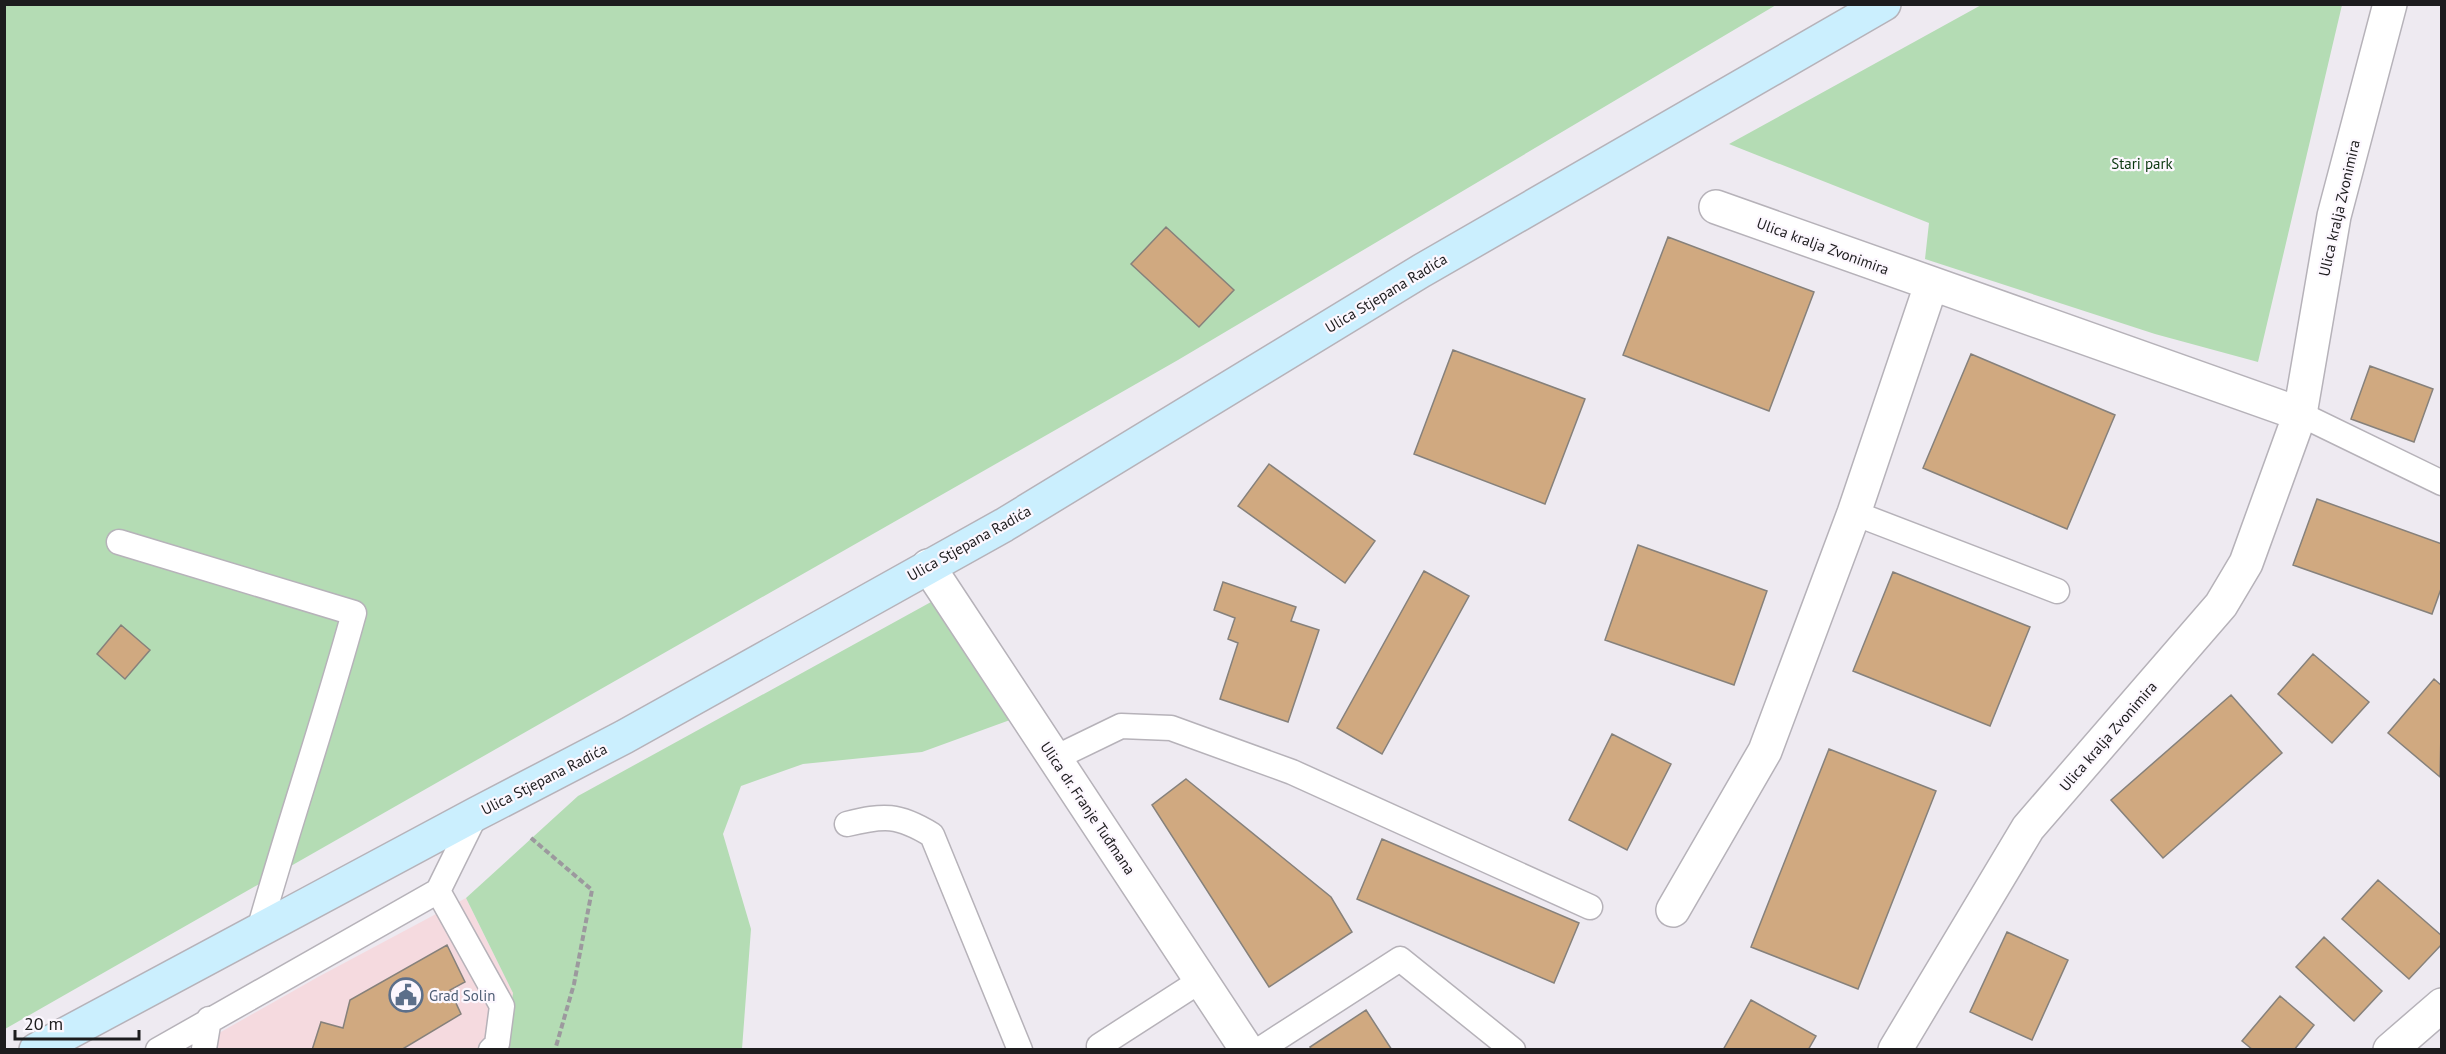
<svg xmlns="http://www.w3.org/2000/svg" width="2446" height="1054" viewBox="0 0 2446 1054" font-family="'PT Sans',sans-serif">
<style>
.commercial{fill:#f5dadf}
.green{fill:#b4dcb4}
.building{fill:#d0a980;stroke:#86817b;stroke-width:1.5}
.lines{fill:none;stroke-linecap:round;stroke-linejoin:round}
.lane-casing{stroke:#b6b2b9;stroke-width:27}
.street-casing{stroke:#b6b2b9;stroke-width:36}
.secondary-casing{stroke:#b6b2b9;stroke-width:36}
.path{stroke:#9c999e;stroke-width:4;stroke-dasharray:6 3;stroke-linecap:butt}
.lane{stroke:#fff;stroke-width:24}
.street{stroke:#fff;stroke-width:33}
.secondary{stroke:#cbeffe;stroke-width:33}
.labels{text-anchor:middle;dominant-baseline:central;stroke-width:4.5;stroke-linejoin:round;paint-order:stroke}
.park-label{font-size:15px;fill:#0a370f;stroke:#fcf7fe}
.street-label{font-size:15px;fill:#1d1c1e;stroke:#fcf7fe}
.service-label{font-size:15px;fill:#4e5e75;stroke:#fcf7fe;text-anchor:start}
</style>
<rect width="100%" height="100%" fill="#eeeaf1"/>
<!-- commercial -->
<path class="commercial" d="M466,898L513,993L507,1034L488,1049L189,1050L318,977Z"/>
<!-- green -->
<path class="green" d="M1983,4L2342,5L2258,362L2155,334L1925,259L1929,223L1729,144Z
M5,5H1776L1178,360L5,1029Z
M931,602L1010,720L922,752L803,764L741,786L723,834L751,929L742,1049H488L507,1034L513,993L466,898L578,796Z"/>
<!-- building -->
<path class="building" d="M1166,227L1234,290L1199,327L1131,264Z
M1668,237L1814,292L1769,411L1623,355Z
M1453,350L1585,399L1545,504L1414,454Z
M1971,354L2115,415L2067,529L1923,468Z
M2370,366L2433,389L2414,442L2351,419Z
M1269,464L1375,541L1345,583L1238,506Z
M2317,499L2442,544V586L2432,614L2293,565Z
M1638,545L1767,591L1734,685L1605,640Z
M1424,571L1469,596L1382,754L1337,728Z
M1893,572L2030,627L1990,726L1853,671Z
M1223,582L1296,607L1291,621L1319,630L1288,722L1220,699L1238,643L1228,639L1235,618L1214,610Z
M121,625L150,650L125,679L97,654Z
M2313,654L2369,702L2332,743L2278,694Z
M2434,679L2442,686L2440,777L2388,733Z
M2231,695L2282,753L2163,858L2111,800Z
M1612,734L1671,764L1627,850L1569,820Z
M1829,749L1936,791L1858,989L1751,947Z
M1186,779L1331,897L1352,932L1269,987L1152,805Z
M1382,839L1579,923L1554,983L1357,899Z
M2378,880L2442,936V944L2409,979L2342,919Z
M2007,932L2068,960L2032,1040L1970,1012Z
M2324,937L2382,991L2354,1021L2296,967Z
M447,945L465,982L450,990L461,1014L401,1050H312L321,1022L343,1028L350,1000Z
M2280,996L2314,1025L2294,1050H2253L2242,1041Z
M1751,1000L1816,1036L1808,1050H1723Z
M1366,1010L1392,1050H1312L1310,1047Z"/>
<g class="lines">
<!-- lane casing -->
<g class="lane-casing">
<path id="lane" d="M2300,414L2442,483
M1854,513L2057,591
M119,542L354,613C325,719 289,824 259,930
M1055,758L1121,726L1171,728L1292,772L1590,907
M847,824C884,815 898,814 932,835L1020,1050
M438,891L502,1006L497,1044L491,1050
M204,1049L209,1019
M158,1050L438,891L476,814
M1100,1050L1099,1046L1203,979
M1259,1050L1400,959L1513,1050"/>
</g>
<!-- street casing -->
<g class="street-casing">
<path id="street" d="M1716,207L2300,414
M928,566L1247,1050
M1673,910L1765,751L1854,513L1931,285
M1895,1050L2028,828L2221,605L2246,563L2300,414L2334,216L2390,4
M2390,1050L2442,1005"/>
</g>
<!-- secondary casing -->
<g class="secondary-casing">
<path id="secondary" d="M36,1050L476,814L624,737L1004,525L1421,271L1884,4"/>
</g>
<!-- path -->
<path class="path" d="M531,838L592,890L574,984L555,1050"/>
<!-- lane -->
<use href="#lane" class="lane"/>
<!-- street -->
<use href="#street" class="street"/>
<!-- secondary -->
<use href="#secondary" class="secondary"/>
</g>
<!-- icons -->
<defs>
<g id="civic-ring" transform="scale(1.725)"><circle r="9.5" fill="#fcf7fe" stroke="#5c6f8a" stroke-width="1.5"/><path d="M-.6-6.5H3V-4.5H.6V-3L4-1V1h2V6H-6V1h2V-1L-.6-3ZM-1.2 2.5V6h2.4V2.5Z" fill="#5c6f8a"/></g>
</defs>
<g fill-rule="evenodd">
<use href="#civic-ring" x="406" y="995"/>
</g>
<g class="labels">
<!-- park labels -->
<g class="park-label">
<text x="2142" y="163">Stari park</text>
</g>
<!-- street labels -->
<g class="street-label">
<text transform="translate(2339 208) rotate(-77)">Ulica kralja Zvonimira</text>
<text transform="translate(1823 246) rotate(20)">Ulica kralja Zvonimira</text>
<text transform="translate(1386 293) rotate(-31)">Ulica Stjepana Radića</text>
<text transform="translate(969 543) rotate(-29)">Ulica Stjepana Radića</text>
<text transform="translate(2108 736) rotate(-49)">Ulica kralja Zvonimira</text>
<text transform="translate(544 779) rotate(-27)">Ulica Stjepana Radića</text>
<text transform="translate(1088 808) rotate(56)">Ulica dr. Franje Tuđmana</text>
</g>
<!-- service labels -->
<g class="service-label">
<text x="429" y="995">Grad Solin</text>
</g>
</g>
<!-- border -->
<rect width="2446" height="1054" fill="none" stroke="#1d1c1e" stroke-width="12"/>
<!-- scale -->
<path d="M15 1030v9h124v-9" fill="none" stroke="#1d1c1e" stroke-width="3"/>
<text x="24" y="1030" font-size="18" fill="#1d1c1e" stroke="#fcf7fe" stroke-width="4.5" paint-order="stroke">20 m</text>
</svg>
